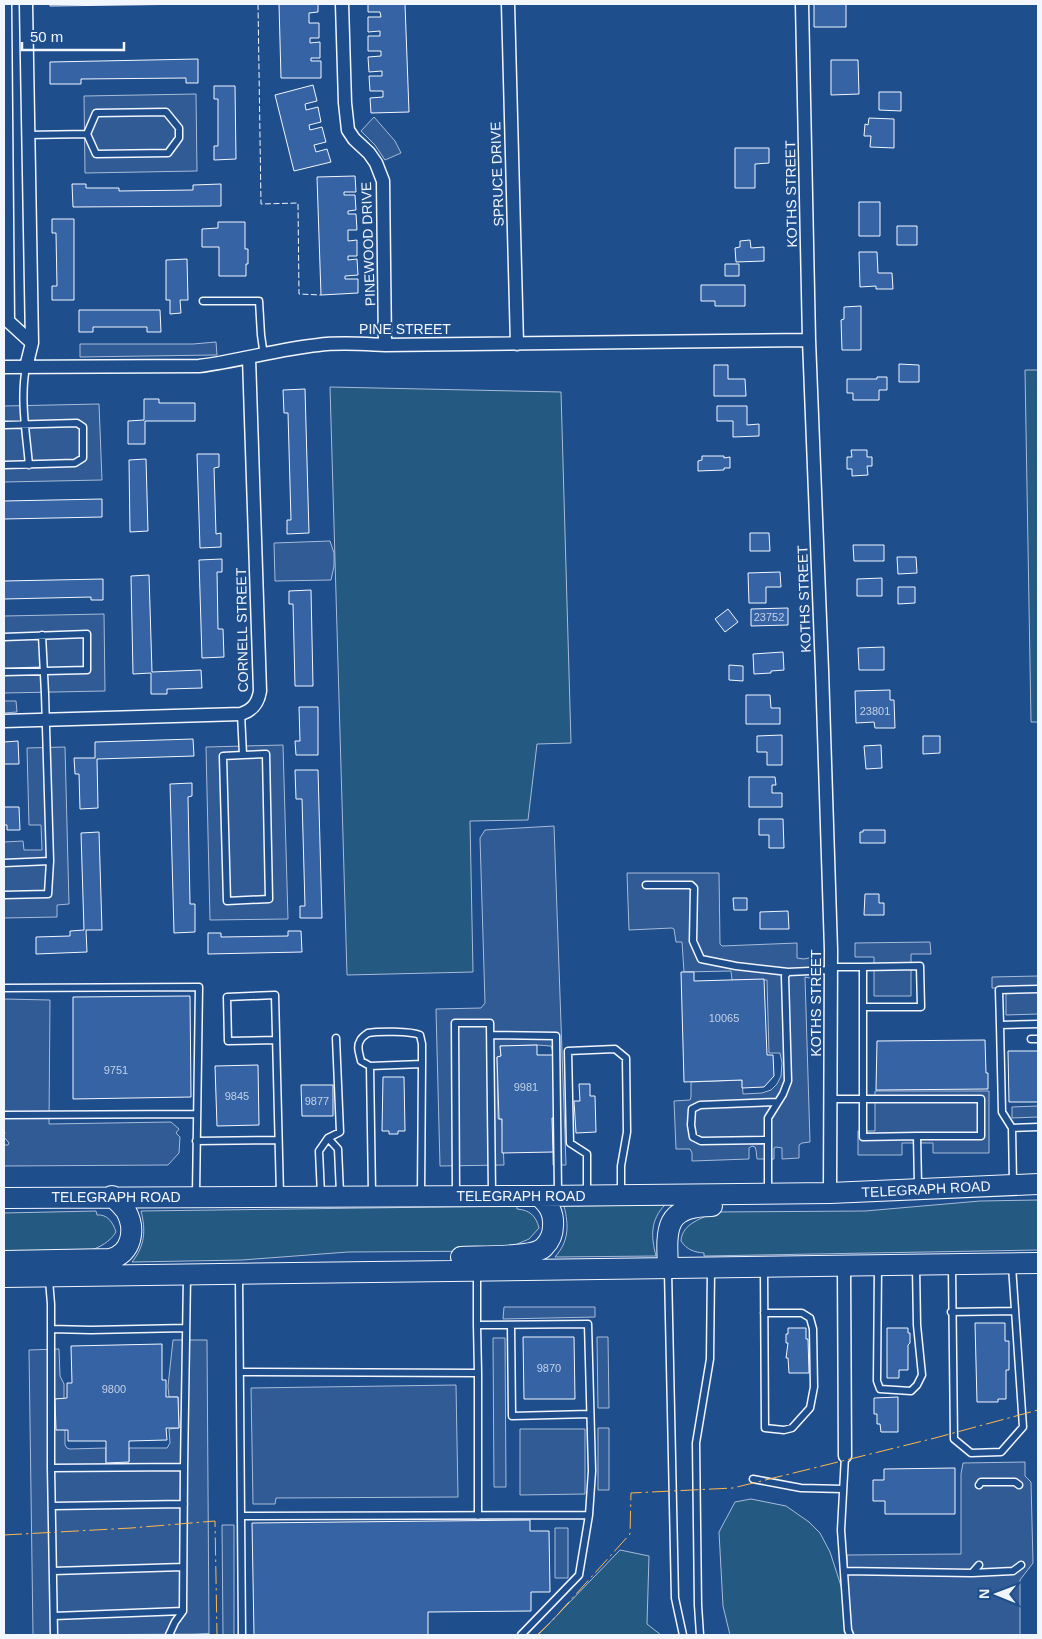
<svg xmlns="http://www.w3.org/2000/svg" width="1042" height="1639" viewBox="0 0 1042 1639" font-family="Helvetica,sans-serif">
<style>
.green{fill:#245a82;stroke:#a8bbd7}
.parking{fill:#305b95;stroke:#a8bbd7}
.building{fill:#3563a3;stroke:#f2f6ff}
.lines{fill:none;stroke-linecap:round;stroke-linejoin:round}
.lane-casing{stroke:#f2f6ff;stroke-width:9}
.street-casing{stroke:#f2f6ff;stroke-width:15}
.primary-casing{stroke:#f2f6ff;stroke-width:22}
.lane{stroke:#1f4e8c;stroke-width:6}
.street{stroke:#1f4e8c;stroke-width:12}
.primary{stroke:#1f4e8c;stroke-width:20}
.fence{stroke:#f2f6ff;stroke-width:1;stroke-dasharray:6 2.5;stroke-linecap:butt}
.power{stroke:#ffb74d;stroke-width:1;stroke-dasharray:18 4 2.5 4;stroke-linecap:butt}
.labels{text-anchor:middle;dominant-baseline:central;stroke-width:4;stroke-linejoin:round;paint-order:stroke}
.number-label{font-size:11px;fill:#c3d1e8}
.street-label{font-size:14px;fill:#f2f6ff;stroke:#1f4e8c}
</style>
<rect width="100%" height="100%" fill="#1f4e8c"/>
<!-- green -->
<path class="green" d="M1025,370H1038V722H1031Z
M330,387L561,392L571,743L537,744L528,820L470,821L473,972L347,975Z
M1038,1200V1250L704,1256V1253C694,1252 687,1250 681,1241C682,1223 703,1218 716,1212L865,1211L980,1201Z
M665,1205C650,1220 651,1237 656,1256L555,1257C569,1241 569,1226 564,1206Z
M517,1206V1209C530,1210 536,1216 539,1228L529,1239L501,1251L348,1252L242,1260L132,1262C145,1246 146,1230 141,1211Z
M96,1211L97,1215C107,1214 113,1222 116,1232C110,1242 100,1247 89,1251L4,1257V1213Z
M751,1499L786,1506L809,1522L820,1533L830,1552L843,1592L848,1635H730L723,1606L719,1532L735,1502Z
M620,1550L649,1556L647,1624L661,1635H538Z"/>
<!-- parking -->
<path class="parking" d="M196,94L197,171L85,173L84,96Z
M374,117L395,141L401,153L385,160L375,145L361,131Z
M216,342L217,355H213L80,357V344H193Z
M99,404L102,480L4,482V406Z
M330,541L334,553V566L331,580L275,581L274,543Z
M104,614L105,691L4,693V616Z
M4,701H16L17,712L4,713Z
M283,745L288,919L210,920L206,747Z
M65,747L69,904L57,905V917L4,918V842L23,841L24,850H42L41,825H29L27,748Z
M554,826L566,1165H553L552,1118H555L554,1055L551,1046L537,1045L500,1046L501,1056L497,1057L498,1119H502L504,1165L440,1166L436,1009L481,1008L485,1003L480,838L485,830Z
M627,873H719L720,944L722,946L797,943V958L804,959L813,957L814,979L805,977L810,1142L802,1143L799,1145V1158L782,1159V1148L776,1147L774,1148V1159H757L756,1150L755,1147L752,1146L749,1148V1159L692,1161V1153L690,1149H676L674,1101L690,1100L691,1097V1082L742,1080L743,1094L762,1093L771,1090L777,1084L781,1076L782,1063L780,1053H769L767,980H732L731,971L684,972L682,942H676L674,929L672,928L629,930Z
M930,942L931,954H911V996H874V957H855V943Z
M1038,976V1014L1006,1015V988H992V977Z
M4,999L50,1000L49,1124L171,1122L179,1129L176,1133L180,1137L179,1153L168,1165L4,1166V1145H8L9,1143L4,1137L5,1132L4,1131Z
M875,1091H989V1153H933V1143H902V1155H858V1131H875Z
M1038,1106V1117L1012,1118V1107Z
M504,1307H595V1317L503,1319Z
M597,1337H608L609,1408H598Z
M493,1338H505L506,1487H494Z
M173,1340H207L209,1634L33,1635L29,1350L59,1349L60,1376L64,1384V1399H55L56,1429L65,1430V1445L67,1448L70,1449L106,1448V1462H129V1448H167L170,1443L169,1429L179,1428L178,1397H169L168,1386Z
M456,1385L458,1497L276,1498L275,1504H253L251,1388Z
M598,1428H609V1490H598Z
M520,1429H585V1494L520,1495Z
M1025,1462V1476L1031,1482L1033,1563L1020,1580V1635H850L847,1555L961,1554V1474L963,1463Z
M222,1525H234V1635H223Z
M555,1528H568V1578H555Z"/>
<!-- building -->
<path class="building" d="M50,4H198L50,6Z
M279,4H318V12L309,13V23H319V38H310V43L320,42V58H311V61H321V78H281Z
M368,4H405L409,112L371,113L370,98L383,97V91H370L369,76H382V71L369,72L368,57L381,56V51H368V36H380V31L368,32V17H381L380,12H368Z
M814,4H846V27H814Z
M198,59V83H186V78L81,79V84H50V62Z
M831,60H858L859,94L831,95Z
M313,85L317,101L305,104L306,110L318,107L321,122L309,125L310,130L322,127L326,142L314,145L316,152L327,149L331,162L294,171L275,95Z
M214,86H235L236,159L214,160V146H218V99H214Z
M879,92H901V111L879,110Z
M869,118L894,119V148L870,147L871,136H864L865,124L868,125Z
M735,148H769V163L755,164V188H735Z
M355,176L356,192H344V195H355L356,210L348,211V214H356L357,230H348V241L357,240V256H348V260L357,259L358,275L345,276V279H358V293L321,295L317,177Z
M72,184H86V188H119V191L193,190V185L221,184V206L73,207Z
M859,202H880V236H859Z
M52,219H74V300H52V286H57L56,233H52Z
M218,222H245V249H248V264H246V276H219V247H202V229L218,228Z
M897,226H917V245H897Z
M750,240L751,248L764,247V261L736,262L735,248L740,247V241Z
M859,252H877L878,273H892L893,289H876V286L860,287Z
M187,259L188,300H180L181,313L170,314V300H166V260Z
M725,264H739V276H725Z
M701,285H745V306H715V301H701Z
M861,306V350H842L841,320L844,319V307Z
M79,310H160L161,332H147V327H93V332H79Z
M899,364L919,365V382H899Z
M714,365H728V379H745L746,396H714Z
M877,377H887V390H879V400H853V393H847V379H877Z
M305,389L309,533L287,534V520H291L288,413H284L283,390Z
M144,399H159V403H195V421H145V444H128V421L144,420Z
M717,406H747V425L759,424V436L733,437V421H717Z
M851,450H867V457H872V466H867L868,475L852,476V469H847V457H852Z
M197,454H219V467L214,468L216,534L221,533V547L200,548Z
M702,456H724V458L730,457V468H724V470L698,471V461L702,460Z
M146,459L148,531L130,532L129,460Z
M102,499V517L4,519V501Z
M750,533H769L770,551H750Z
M853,545H884V561H854Z
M897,557H916L917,573L898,574Z
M222,559V572H217L218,629H223L224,657L202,658L199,560Z
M780,572L781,587H766V603H749L748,573Z
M149,575L152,672L201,670L202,688L167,689V694H151V673L133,674L131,576Z
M882,578V596H857V579Z
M103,579V600H91V597L4,599V581Z
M898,587H915V603L898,604Z
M311,590L313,686H295L293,604H289V591Z
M788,608V625L751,626V609Z
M728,609L738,622L725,632L715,619Z
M884,647V670H859L858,648Z
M783,652L784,670L771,671V673L754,674L753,654Z
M729,665L743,666V681L729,680Z
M890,690V700H894L895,728H875L874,722L856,723L855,691Z
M746,695H770L771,708H780V724H746Z
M299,707H318V755H296L295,741H300Z
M782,735V765H767V752H757V736Z
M923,736H940V753L923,754Z
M193,739L194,756L97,759L98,808L80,809L79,774H75L74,758H95V742Z
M18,741L19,764H4V742Z
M881,745L882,768L866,769L864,746Z
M295,770H318L322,918H300V906H305L302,799H296Z
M749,777H775L776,785H772V793H782V807H749Z
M192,783V796L188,797L190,904H195V932L174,933L170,784Z
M4,807H19L20,830H7V825H4Z
M759,819H783L784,848H769V835H759Z
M863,830H885V843H860V832H863Z
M99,832L102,930H86L87,952L36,954V937L70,936V931L84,930L81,833Z
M865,894H879V903H884V915H864Z
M733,898H747V910H734Z
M788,911L789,929H760V912Z
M288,931H301L302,952L208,954V933H221V937L288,936Z
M681,972H694V981L764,979L767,1055H773L774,1076L764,1087L742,1088V1080L684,1082Z
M190,996L191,1097L73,1099V997Z
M985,1040L986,1073H988V1089L876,1090L877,1041Z
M537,1045V1055H554L556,1118H552L553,1152L502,1153V1119H499L497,1057L501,1056L500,1046Z
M1008,1051H1038V1102H1009Z
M258,1065L259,1125L217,1126L215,1066Z
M383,1077H404L405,1131H398V1134H389V1131H382Z
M579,1084H590V1096H595L596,1132L576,1133L574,1101H580Z
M301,1085H333V1116H302Z
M975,1323H1005V1341H1009V1370H1006V1399H998V1402H977Z
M788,1328H806V1339H808L809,1373H789L788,1358H786L788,1343H786V1334H788Z
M887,1328H908V1333H910V1343L908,1345V1370H899V1378H887Z
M523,1337H574L575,1399H524Z
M162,1344V1380H166V1397H178L179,1428H166L167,1440L129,1441V1462L106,1463V1441H68V1430H56L55,1399L67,1398V1383H72L71,1346Z
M898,1397V1432H881L880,1424H877V1414H874V1398Z
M955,1468V1514H885V1501H873V1480H884V1469Z
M530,1520V1531H549L550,1592H531V1611L428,1612V1635H254L252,1523Z
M209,1634V1635H178Z"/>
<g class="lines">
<!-- lane casing -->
<g class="lane-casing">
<path id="lane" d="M27,135L87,134L96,113L166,112L179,128V138L168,153L96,154L87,134
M203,301H259L261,335L264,356
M26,367C20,399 26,432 29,465
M4,425L77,423L83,427V458L75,463L4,465
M4,637L87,634V670L4,672
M241,714L243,755L223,756L227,901L269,899L266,754L243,755
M4,863L50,861
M646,885H691L694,888L693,941L701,959L736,966L788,972
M4,895L48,894L50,861L45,694L42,635
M831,967H863V1099H981V1136H917
M863,967L920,966L921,1007H863
M4,988L199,987L196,1195
M1000,1025L999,990L1038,989
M491,1035L556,1036L558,1192
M1031,1039H1038
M276,1040L228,1041L227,997L275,995L280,1195
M370,1066L361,1061C360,1055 356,1047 360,1041C361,1038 365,1035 368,1033C378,1031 411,1031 420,1035L422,1044V1064
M831,1099H863V1137L917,1136L918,1185
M4,1115L197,1114
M1012,1128L1038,1127
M328,1138L338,1149L340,1193
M768,1140L701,1141L693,1137L691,1125L692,1109L700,1105L777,1102
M196,1141L278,1140
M1013,1182L1012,1128L1002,1112L1000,1025L1038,1024
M768,1190V1118L783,1094L788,1081L785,976L788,972L831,970
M372,1193L370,1066L422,1064L421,1195
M456,1193L455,1023H490L492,1193
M587,1194V1154L570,1143L568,1051L615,1049L626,1058L627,1132L621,1166V1192
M321,1195L319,1151L328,1138L340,1132L336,1038
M878,1267L877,1381L880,1389L911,1391L917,1385L922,1375L917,1325L916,1267
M952,1268L954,1439L971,1453L1001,1452L1023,1427L1012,1266
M668,1271L675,1598L683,1635
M477,1273V1325L588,1324L592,1471L589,1515L579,1575L521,1635
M239,1277L242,1635
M49,1280L51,1304V1468L184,1467L187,1276
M951,1312L1015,1311
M764,1313H802L810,1318L813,1329L814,1387L810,1408L792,1428L784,1430L765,1428L764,1269
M511,1325L512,1416L590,1414
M51,1329L91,1330L186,1328
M240,1372L478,1373L477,1325
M478,1373V1516
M845,1456L841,1530L848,1630L850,1635
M51,1468L54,1635
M753,1479L801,1488L843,1489
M979,1485L981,1482H1015L1019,1485
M52,1506L184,1504
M241,1516L589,1515
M53,1571L183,1567
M844,1571L972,1573L979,1565
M972,1573L1013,1571L1021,1565
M54,1616L183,1611
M169,1635L175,1622L183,1611L184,1467
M700,1635L698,1605L696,1443L710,1359L711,1270"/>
</g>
<!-- street casing -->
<g class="street-casing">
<path id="street" d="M5,4L8,321L32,343
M26,4L32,343L26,367
M342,4L345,103L348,130L354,139L369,153L376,163L383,181L385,345
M508,4L517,344
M802,4L809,340L822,670L831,950L830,1193
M4,367L199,366C240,361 278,349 318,345C340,342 363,344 385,345L809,340
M4,721L241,714C253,710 258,703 260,691L249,358
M844,1266L845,1456"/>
</g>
<!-- primary casing -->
<g class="primary-casing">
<path id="primary" d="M4,1198L539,1196L830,1193L1038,1184
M461,1257C477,1256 534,1258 544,1247C549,1242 553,1234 553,1226C554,1213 549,1205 539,1196
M4,1261L110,1259C132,1254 136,1229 126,1211C122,1205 117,1201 112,1196
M668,1267C666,1228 665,1206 712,1206
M4,1277L1038,1263"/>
</g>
<!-- lane -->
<use href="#lane" class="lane"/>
<!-- street -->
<use href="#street" class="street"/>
<!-- primary -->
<use href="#primary" class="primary"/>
<!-- fence -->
<path class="fence" d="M258,4L261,204L298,203L299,294L321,295"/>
<!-- power -->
<path class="power" d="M4,1535L131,1528L215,1521L217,1635
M537,1635L550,1623L630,1534L631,1493L733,1488L935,1438L1038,1410"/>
</g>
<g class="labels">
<!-- number labels -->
<g class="number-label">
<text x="769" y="617">23752</text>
<text x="875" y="711">23801</text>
<text x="724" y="1018">10065</text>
<text x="116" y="1070">9751</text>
<text x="526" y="1087">9981</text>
<text x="237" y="1096">9845</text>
<text x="317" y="1101">9877</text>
<text x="549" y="1368">9870</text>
<text x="114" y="1389">9800</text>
</g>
<!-- street labels -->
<g class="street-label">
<text transform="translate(497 174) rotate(-92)">SPRUCE DRIVE</text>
<text transform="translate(791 194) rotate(-91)">KOTHS STREET</text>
<text transform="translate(368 244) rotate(-92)">PINEWOOD DRIVE</text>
<text x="405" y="329">PINE STREET</text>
<text transform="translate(804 599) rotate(-92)">KOTHS STREET</text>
<text transform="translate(242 630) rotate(-91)">CORNELL STREET</text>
<text transform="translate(816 1003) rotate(-90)">KOTHS STREET</text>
<text transform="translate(926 1189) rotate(-3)">TELEGRAPH ROAD</text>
<text x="521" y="1196">TELEGRAPH ROAD</text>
<text x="116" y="1197">TELEGRAPH ROAD</text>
</g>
</g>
<!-- border -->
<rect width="1042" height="1639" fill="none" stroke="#f2f6ff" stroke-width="10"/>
<!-- north arrow -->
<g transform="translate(997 1594) rotate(271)" stroke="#1f4e8c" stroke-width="4" paint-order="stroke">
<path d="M0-4L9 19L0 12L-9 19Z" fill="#f2f6ff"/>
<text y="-8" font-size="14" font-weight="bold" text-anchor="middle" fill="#f2f6ff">N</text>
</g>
<!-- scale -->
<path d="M22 42v8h102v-8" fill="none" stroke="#f2f6ff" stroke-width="2.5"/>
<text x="30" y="42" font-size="15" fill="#f2f6ff" stroke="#1f4e8c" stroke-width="4" paint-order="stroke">50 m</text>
</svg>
